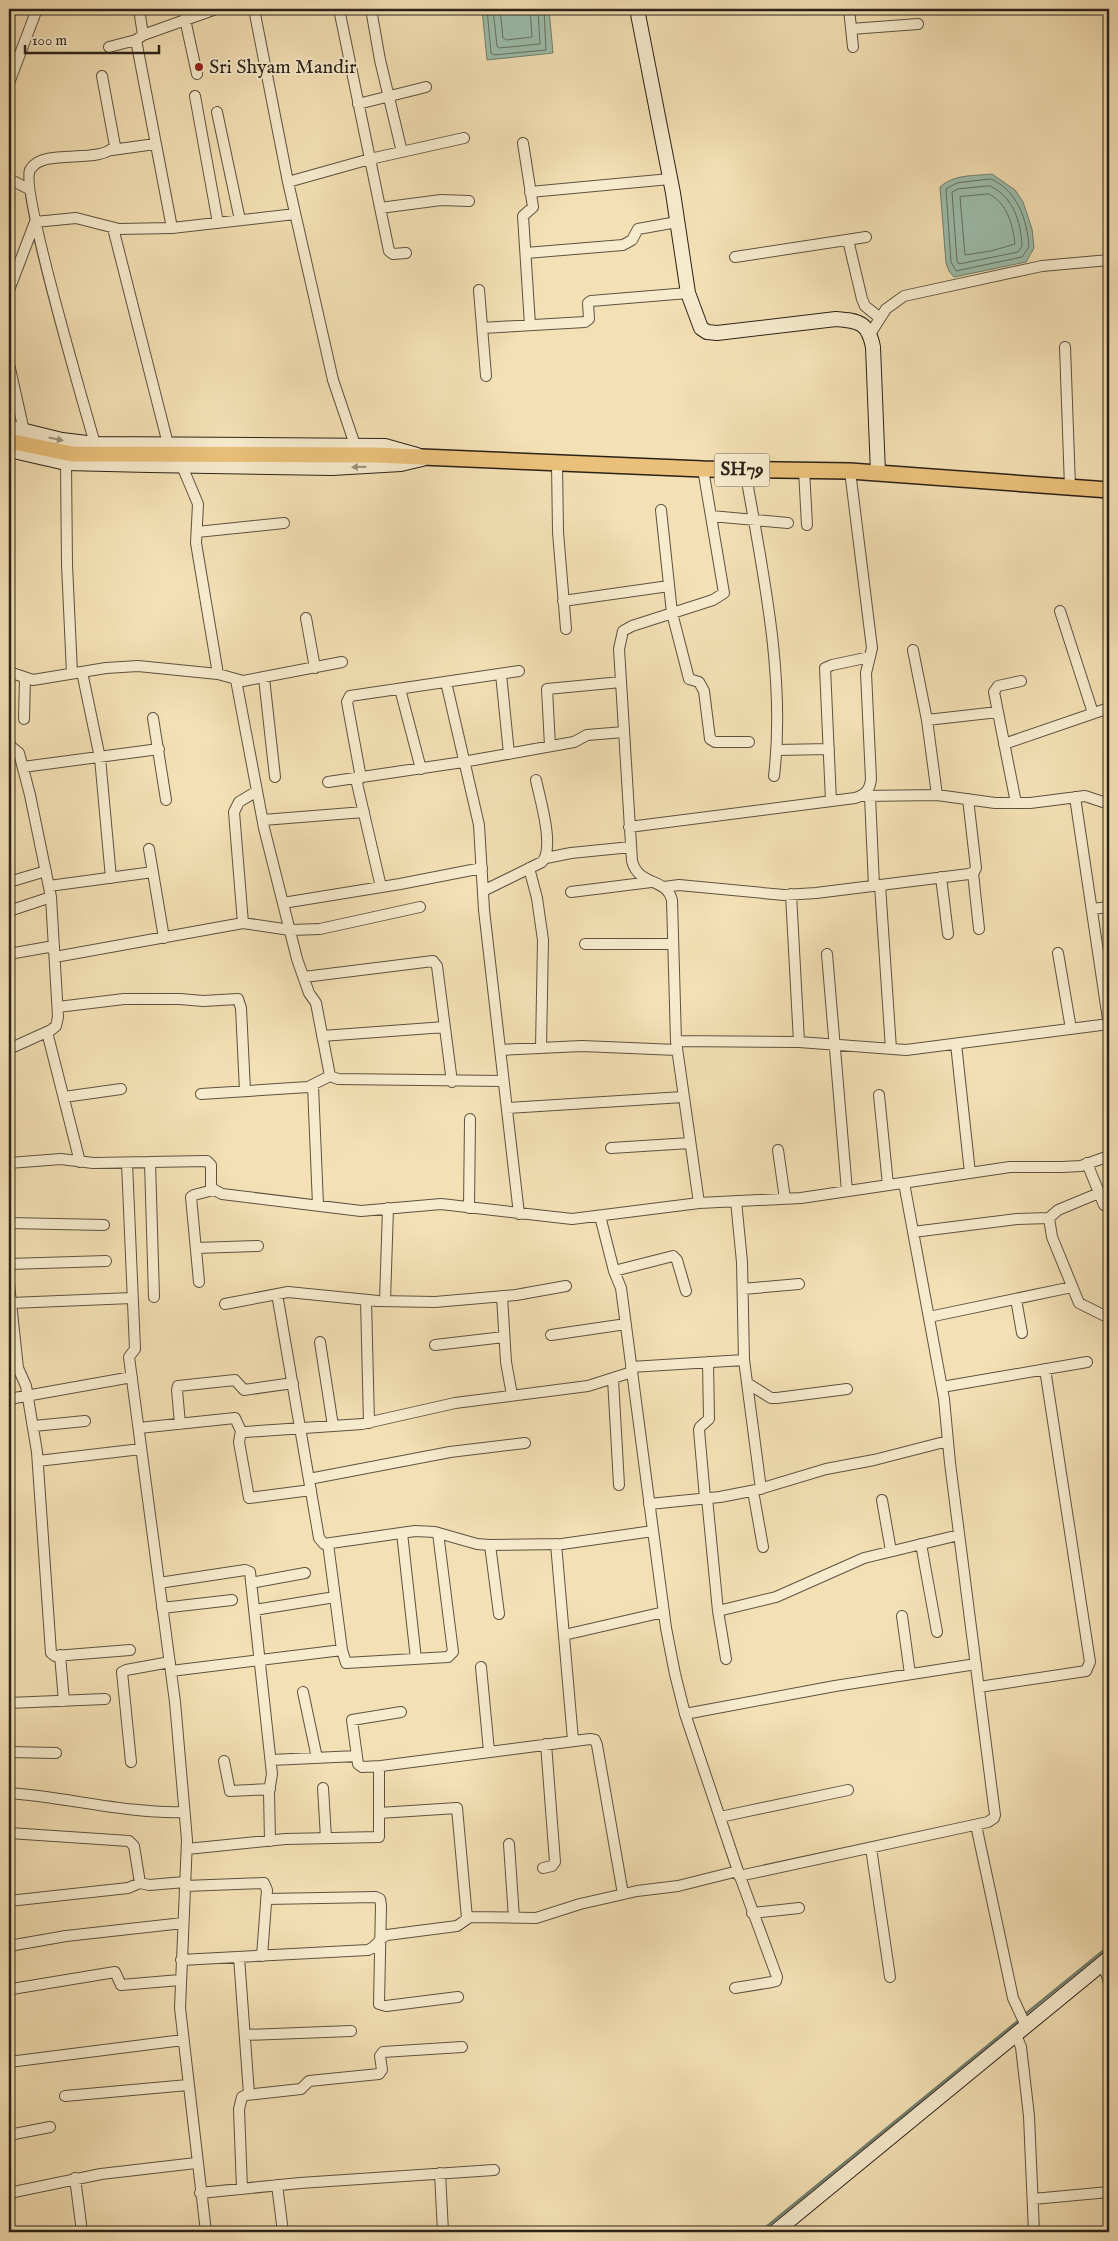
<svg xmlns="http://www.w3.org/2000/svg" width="1118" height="2241" viewBox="0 0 1118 2241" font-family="'IM FELL English',serif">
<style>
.water{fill:#9cbdaa;stroke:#6f7f70}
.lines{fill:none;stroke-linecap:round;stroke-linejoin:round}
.shore{stroke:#647062;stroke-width:1}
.stream{stroke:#6f7f70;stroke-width:2.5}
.street-casing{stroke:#5d5240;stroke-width:12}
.secondary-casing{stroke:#2b2219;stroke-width:16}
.primary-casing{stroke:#2b2219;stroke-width:18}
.street{stroke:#f7ebce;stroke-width:10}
.secondary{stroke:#f7ebce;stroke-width:14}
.primary{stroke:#eac07a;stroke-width:15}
.oneway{fill:#9b917d}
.poi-dot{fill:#8f2418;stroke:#f7ebce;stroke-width:2}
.labels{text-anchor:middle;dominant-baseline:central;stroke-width:4;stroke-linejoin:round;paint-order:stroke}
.shield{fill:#f7ebce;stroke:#685e4f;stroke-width:1}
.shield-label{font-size:19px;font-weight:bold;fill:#2b2219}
.poi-label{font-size:20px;fill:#2b2219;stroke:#f7ebce;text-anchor:start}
</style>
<rect width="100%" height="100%" fill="#f3e0b4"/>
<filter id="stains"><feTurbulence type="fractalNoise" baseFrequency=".004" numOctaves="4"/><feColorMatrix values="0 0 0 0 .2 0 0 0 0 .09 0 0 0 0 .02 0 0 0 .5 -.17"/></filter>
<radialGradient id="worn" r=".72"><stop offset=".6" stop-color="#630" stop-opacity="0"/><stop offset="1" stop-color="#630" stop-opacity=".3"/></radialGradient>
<!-- water -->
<path class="water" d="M482,9H549L553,53L487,60Z
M992,174L1015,190L1023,202L1032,229L1034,248L1026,262L954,277L949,271L946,263L940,187C954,174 974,176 992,174Z"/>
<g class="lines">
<!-- shore -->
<path class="shore" d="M487,9L491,53L494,55L546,50L544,9
M493,9L497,46L499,48L540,44L538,9
M500,9L503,38L506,40L532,37L530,9
M991,179C1018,191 1027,220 1029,247L1022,257L956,271L951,262L946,189L957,183Z
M990,186C1013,196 1021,222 1022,246L1018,252L959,264L957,261L952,192L958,189Z
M989,194C1007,203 1013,225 1015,244L991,251L965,255L960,197Z"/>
<!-- stream -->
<path class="stream" d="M1023,2016L1109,1946
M760,2232L1019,2020"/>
<!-- street casing -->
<g class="street-casing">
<path id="street" d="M139,9L143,35
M254,9L288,182L333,380L355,445
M339,9L389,251L393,254L406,253
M371,9L380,60L402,152
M849,9L853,47
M185,19L197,74
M851,29L918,24
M109,47L136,40
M9,83L37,9
M195,96L218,223
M358,104L426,87
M217,112L240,220
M523,143L533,207L523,216L530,325
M112,150L155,144
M9,179L29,189
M288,182L370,159L464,138
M530,192L670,179
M380,208L441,200L469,201
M113,228L168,444
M172,228L136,40L143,35L216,9
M848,240L862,299L865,306L880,318
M526,253L623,245L632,240L638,229L677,222
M735,257L866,237
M9,290L35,222L76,218L119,229L172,228L295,214
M479,290L486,376
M482,328L585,322L589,319L588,303L591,301L688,293
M870,334L886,309L904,296L1042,266L1109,260
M1065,347L1070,487
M9,364L24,431
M95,444C85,409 20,188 30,170C42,147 99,165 115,146L102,76
M66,463L67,565L72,673
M557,463L558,532L566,629
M182,466L198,504L196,543L218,674
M745,470C762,568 786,676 774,776
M804,470L807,525
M661,510L672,613L689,679L699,682L704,691L710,739L715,742H749
M711,516L788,523
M197,532L284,523
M563,601L669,586
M1060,611L1093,713
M306,618L315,668
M913,650L927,720L937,795
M9,672L33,680L106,668L138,666L218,674L243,681L342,662
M82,672L100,758L111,878
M501,674L509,754
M264,678L275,777
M236,680L264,828L297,959L309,993L316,1003L330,1076L338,1079L503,1081
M446,682L479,825L484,910L519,1214
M400,689L421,769
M153,718L166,800
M24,719L25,678
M927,720L998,712
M1004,744L1109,708
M9,745L19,753L30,795L51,897L58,1017L56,1026L51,1030L9,1049
M550,746L547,689L621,682
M777,750L829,749
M23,767L159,749
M361,778L347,702L350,696L519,671
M356,779L381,887
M328,782L463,762L574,742L587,735L624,732
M862,796L937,795L995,803H1030L1085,796L1109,804
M870,796L874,886
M1075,797L1109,1026
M831,801L825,668L832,665L870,657
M1016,803L994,692L998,686L1021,681
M263,820L364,812
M629,827L855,798C865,795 870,790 871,779L866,673L872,648L850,471
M149,849L164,938
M546,858L571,853L631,847
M529,868L537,898L543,940L541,1048
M973,873L979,929
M941,877L948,934
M9,882L46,871
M880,885L891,1049
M49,886L153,872
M664,887L679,885L784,895L816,893L969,874L974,872L976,868L968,799
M483,891L542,862C555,848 540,799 536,780
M571,892L651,882
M791,894L799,1042
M283,903L400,884L482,868
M1092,909L1109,907
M9,911L51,897
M243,923L234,812L239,802L257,791
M585,944H673
M1058,953L1071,1029
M9,954L54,946
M827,954L847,1191
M55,957L243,923L290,930L320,929L420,907
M304,977L433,961L437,966L452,1082
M58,1007L124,999H180L203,1001L238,999L241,1008L245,1091
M47,1032L80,1162
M322,1036L445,1027
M676,1041L799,1042L906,1050L1109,1024
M956,1044L970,1173
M500,1050L582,1046L677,1050
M313,1086L318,1205
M201,1094L308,1087L330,1076
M879,1095L888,1185
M64,1097L121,1089
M507,1108L683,1097
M611,1148L690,1143
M778,1150L785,1199
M150,1162L154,1297
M9,1163L61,1159L93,1163L207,1161L211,1165V1188L222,1194L361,1211L441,1204L572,1219L699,1203L801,1198L1010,1167H1062L1081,1166L1109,1156
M127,1163L135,1349L129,1357L175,1702L187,1840L180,2008L206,2232
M1087,1163L1104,1205L1109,1206
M736,1201L742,1262L744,1360L761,1489
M699,1203L676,1041L672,900C666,877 639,887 632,861L619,649L623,631L632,626L713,600L724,593L703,469
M469,1208L470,1119
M600,1216L614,1271L621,1288L654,1538L666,1628L675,1674L685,1714L738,1871L777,1977L776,1981L772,1982L735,1988
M1049,1218L1058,1210L1099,1193
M9,1223L104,1225
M913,1232L1017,1219L1049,1218L1052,1237L1079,1303L1103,1315L1109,1313
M196,1248L258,1246
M9,1264L106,1261
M614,1271L673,1256L677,1260L686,1291
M199,1282L191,1197L194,1195L213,1190
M9,1284L18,1368L26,1386L37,1452L51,1653L55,1656L130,1650
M743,1289L799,1284
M277,1294L319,1538L324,1544L415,1531L435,1532L477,1544L490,1545L562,1544L653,1531
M502,1296L506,1362L512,1395
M1016,1299L1022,1333
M366,1300L369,1423
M385,1301L388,1208
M11,1303L132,1298
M225,1304L288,1292L378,1301L435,1302L516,1295L566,1286
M929,1317L1072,1287
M551,1335L626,1324
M320,1342L333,1426
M435,1345L504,1337
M631,1367L744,1360
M613,1379L619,1485
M747,1383L771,1398H777L847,1389
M942,1387L1087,1362
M9,1399L132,1377
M180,1424L177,1390L178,1386L235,1380L244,1390L293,1383
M34,1426L85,1421
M139,1428L235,1418L241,1431L245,1432L362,1424L455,1403L588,1386L632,1372
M241,1431L239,1442L249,1498L311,1490
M38,1461L141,1449
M309,1479L450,1452L525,1443
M753,1491L763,1547
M705,1498L699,1430L700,1427L709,1419L708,1362
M707,1498L718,1611L726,1659
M882,1500L891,1551
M649,1504L720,1497L756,1490L826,1469L874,1460L948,1441
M402,1533L416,1659
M328,1544L342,1650L346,1663L448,1657L453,1652L438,1533
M556,1544L573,1740
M921,1544L937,1632
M490,1545L499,1614
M159,1583L245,1570L250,1572L272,1774L269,1792L270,1841
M251,1583L305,1573
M162,1608L232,1600
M254,1610L335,1597
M718,1611L776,1597L864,1558L959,1535
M902,1616L910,1674
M564,1635L664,1612
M60,1655L64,1701
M481,1667L489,1751
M171,1671L342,1650
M979,1687L1086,1671L1090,1662L1045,1369
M303,1692L317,1758
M9,1703L105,1699
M685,1714L835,1686L976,1664
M9,1752L56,1753
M271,1760L357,1756
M224,1761L230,1791L270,1789
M131,1762L122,1672L126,1670L170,1662
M381,1766L362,1767L358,1764L352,1720L401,1712
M323,1788L326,1838
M9,1793C66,1797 128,1814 184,1812
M379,1813L457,1808L467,1918
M720,1817L848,1790
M976,1825L1013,1998L1026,2026
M9,1833L129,1841L134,1846L140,1883L149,1885L185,1882
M509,1844L514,1918
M871,1848L890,1977
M187,1849L285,1839L379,1837V1769L381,1766L590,1739L595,1740L597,1745L623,1894
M543,1868L552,1866L555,1862L546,1744
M739,1876L988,1822L994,1818L995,1815L950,1463L944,1399L904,1183
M185,1886L264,1883L267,1890L262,1956
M266,1899L376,1897L380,1899L381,1905L379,2004L386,2006L458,1997
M9,1901L128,1888L140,1883
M752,1913L799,1908
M9,1946L66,1936L183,1923
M239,1957L249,2094
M181,1960L368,1950C377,1947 379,1938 387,1935L457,1926L470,1917L536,1918L580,1904L637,1891L678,1886L738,1871
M1103,1964L1109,1982
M12,1989L115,1972L121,1985L180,1980
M245,2035L351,2031
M1016,2035L1021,2047L1029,2116L1034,2232
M9,2062L183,2040
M65,2096L188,2085
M9,2135L50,2127
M440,2173L443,2232
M75,2178L82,2232
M277,2185L283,2232
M242,2189L239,2109L242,2097L246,2095L301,2089L309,2081L379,2074L382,2070L380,2056L383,2052L462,2047
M9,2193L101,2174L196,2163
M200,2193L300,2183L494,2170
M1033,2199L1109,2192"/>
</g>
<!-- secondary casing -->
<g class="secondary-casing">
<path id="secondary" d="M637,9L673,193L688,293L701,328L707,332L717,333L836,319C859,321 868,322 873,347L878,473
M9,427L62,440L95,444L385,446L417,455
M9,450L66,463L149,465L332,468L401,464L422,459
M775,2232L1109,1958"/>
</g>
<!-- primary casing -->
<g class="primary-casing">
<path id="primary" d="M9,441L72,454L374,455L703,469L850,471L1109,490"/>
</g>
<!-- street -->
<use href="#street" class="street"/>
<!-- secondary -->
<use href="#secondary" class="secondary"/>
<!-- primary -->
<use href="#primary" class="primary"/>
</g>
<!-- one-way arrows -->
<defs><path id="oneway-solid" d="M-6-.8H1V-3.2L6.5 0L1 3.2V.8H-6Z" transform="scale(1.25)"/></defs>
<g class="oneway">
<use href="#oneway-solid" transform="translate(56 439) rotate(12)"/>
<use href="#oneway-solid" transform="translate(359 467) rotate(178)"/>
</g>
<!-- markers -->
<circle class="poi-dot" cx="199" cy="67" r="5"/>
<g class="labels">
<!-- shield labels -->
<rect class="shield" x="714.5" y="453.5" width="55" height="33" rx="4"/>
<g class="shield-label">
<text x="742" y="470">SH79</text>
</g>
<!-- poi labels -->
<g class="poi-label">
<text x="209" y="67">Sri Shyam Mandir</text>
</g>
</g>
<!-- margin -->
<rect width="1118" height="2241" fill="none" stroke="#f3e0b4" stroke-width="30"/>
<rect x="10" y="10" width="1098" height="2221" fill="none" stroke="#2b2219" stroke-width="2.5"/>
<rect x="15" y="15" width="1088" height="2211" fill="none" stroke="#2b2219"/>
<!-- scale -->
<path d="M25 45v8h134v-8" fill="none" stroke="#2b2219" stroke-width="2.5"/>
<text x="32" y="45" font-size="15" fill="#2b2219" stroke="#f7ebce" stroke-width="4" paint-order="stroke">100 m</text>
<rect width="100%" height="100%" filter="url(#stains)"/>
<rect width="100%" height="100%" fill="url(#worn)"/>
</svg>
